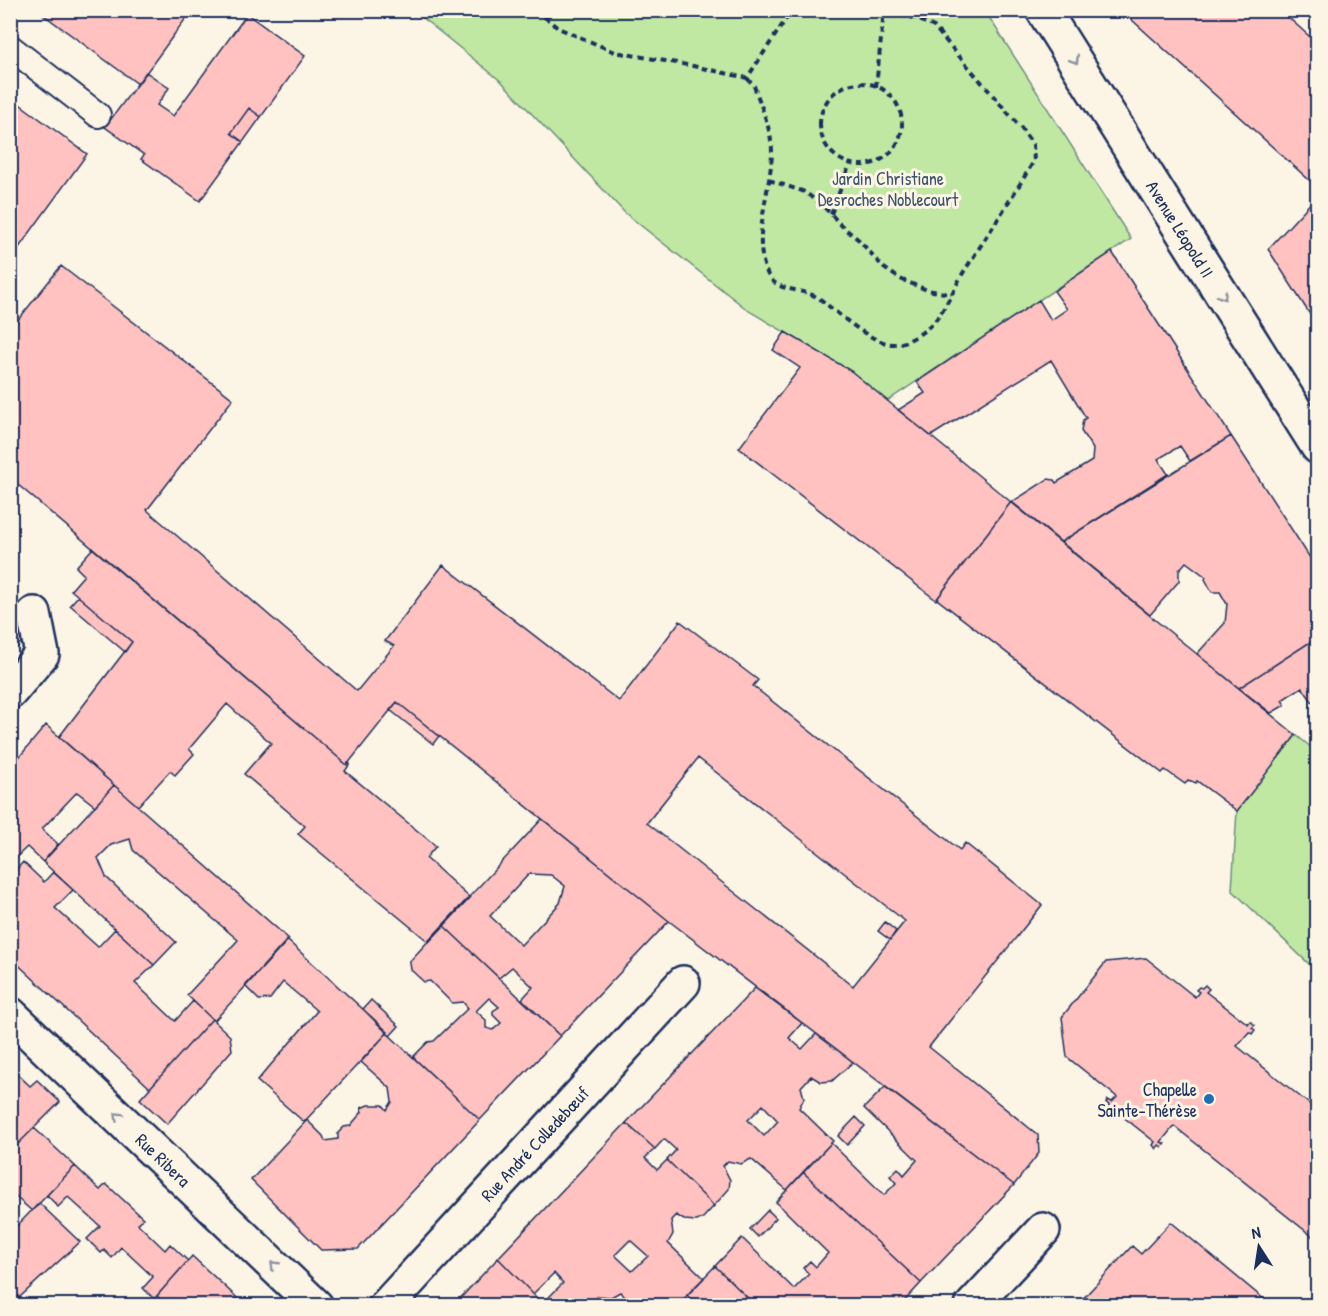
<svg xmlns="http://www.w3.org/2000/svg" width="1328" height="1316" viewBox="0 0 1328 1316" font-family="'Patrick Hand',sans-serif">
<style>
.green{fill:#c1e8a3;stroke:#6e8c80;stroke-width:1.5}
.building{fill:#ffc2c0;stroke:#1b2f5e;stroke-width:1.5;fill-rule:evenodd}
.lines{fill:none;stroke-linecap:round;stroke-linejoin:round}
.lane-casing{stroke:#1b2f5e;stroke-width:28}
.street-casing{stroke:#1b2f5e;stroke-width:38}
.path{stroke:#1b2f5e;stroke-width:4;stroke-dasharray:6 4.5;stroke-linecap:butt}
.lane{stroke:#fcf5e5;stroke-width:24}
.street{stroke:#fcf5e5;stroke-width:33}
.oneway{stroke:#8c92a2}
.poi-dot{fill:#1f6fb2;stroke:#fcf5e5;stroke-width:2}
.labels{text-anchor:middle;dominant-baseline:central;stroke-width:6;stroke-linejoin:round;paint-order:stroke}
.park-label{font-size:18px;fill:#3c546c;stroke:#fcf5e5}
.street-label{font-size:18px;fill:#1b2f5e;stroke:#fcf5e5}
.poi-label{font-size:18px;fill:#1b2f5e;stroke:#fcf5e5;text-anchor:end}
</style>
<rect width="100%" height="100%" fill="#fcf5e5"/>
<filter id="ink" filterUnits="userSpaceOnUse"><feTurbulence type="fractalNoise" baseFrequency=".0167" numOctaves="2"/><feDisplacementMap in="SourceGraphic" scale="12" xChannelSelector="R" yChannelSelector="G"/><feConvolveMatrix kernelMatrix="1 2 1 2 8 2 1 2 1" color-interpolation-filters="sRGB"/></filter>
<g filter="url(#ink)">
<!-- green -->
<path class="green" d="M414,11H985L1131,239L887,401L851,371L749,311L625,213L502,82Z
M1296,735L1317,752V978L1312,967L1232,890L1237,811Z"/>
<!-- building -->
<path class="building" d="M37,10H192L138,84Z
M1121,10H1280L1318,44V188Z
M247,14L305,56L261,117L249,108L231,133L243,142L200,201L141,159L144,155L105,127L146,72L169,88L157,105L173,116Z
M17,102L87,154L10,260V111Z
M249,108L261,117L243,142L231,133Z
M1318,195V327L1268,249Z
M1112,252L1231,436L1190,461L1180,446L1158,459L1168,474L1061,542L1012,502L1048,479L1054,480L1056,483L1092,461L1093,449L1081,431L1083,420L1086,418L1051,360L931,436L898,410L925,393L917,382L1039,300L1051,320L1067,309L1054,291Z
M61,266L233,399L147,510L357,691L394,646L385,641L443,565L619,701L680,621L758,680L753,686L960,850L965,843L1042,905L929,1047L1038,1135L1039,1153L1014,1185L669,921L397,702L347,765L10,478V330ZM698,758L905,921L853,986L647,823Z
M785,332L851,371L1011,502L936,600L739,448L800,368L773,350Z
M1231,436L1318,570V637L1239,688L1197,654L1225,623L1227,604L1220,592H1212L1205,579L1206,577L1186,562L1179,570V581L1150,615L1061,542Z
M1011,502L1296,735L1237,811L1197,781L1196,783L1188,780L1185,784L1165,770L1162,773L937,599Z
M93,548L347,765L348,763L350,764L345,771L436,846L426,858L470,898L429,942L298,834L305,826L244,774L271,743L227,704L189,749L194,754L175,775L170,771L138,806L59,737L132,642L71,590L84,575L76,567Z
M78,596L132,642L125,652L70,605Z
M10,626L25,638L10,655Z
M1318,637V710L1302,687L1282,700L1285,705L1271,713L1239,688Z
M397,702L439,736L433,744L390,710Z
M46,725L114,785L95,806L77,792L42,829L58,844L43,862L27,847L10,863V768Z
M114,785L289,939L214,1021L187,995L238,940L133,850L130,839L111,845L98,858L106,877L176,942L154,965L43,862Z
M542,819L669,921L560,1036L522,999L533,987L512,967L499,978L443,925ZM529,874L551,875L565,886L560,903L521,945L490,916Z
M23,862L44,882L53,872L73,890L55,908L98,947L115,929L154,965L135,983L175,1021L193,1001L212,1019L150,1088L10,957V866L15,871Z
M885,922L896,931L890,940L878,931Z
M443,925L560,1036L480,1120L413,1057L428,1042L434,1041L468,1008L463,1002L452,1003L430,981L424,982L411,970L410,963L409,962ZM489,998L499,1007L493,1011V1015L501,1023L493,1030L486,1028V1020L476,1011Z
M287,940L388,1032L304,1122L257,1081L317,1011L283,982L270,999L259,1000L245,986Z
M1146,958L1195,997L1199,992L1196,990L1199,987L1202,988L1205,985L1209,989L1206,992L1248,1024L1250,1021L1255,1025L1252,1028L1255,1030L1252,1034L1249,1032L1237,1046L1318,1111L1317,1240L1174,1126L1161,1142L1165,1144L1162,1147L1159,1145L1156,1149L1153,1145L1155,1142L1113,1109L1111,1112L1107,1109L1109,1105L1106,1103L1108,1100L1112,1102L1117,1097L1067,1057L1062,1017L1106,962Z
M755,988L802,1023L789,1038L802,1049L816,1034L853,1062L832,1081L821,1082L811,1076L801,1087L804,1098L799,1108L833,1141L787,1190L751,1159L741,1164L728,1161L723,1166L730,1180L729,1189L714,1206L667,1160L676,1150L664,1139L655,1149L626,1123ZM763,1105L778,1121L764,1136L748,1120Z
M371,1000L399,1026L390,1036L363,1009Z
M212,1019L230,1036L232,1050L167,1124L140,1099Z
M387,1033L480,1120L358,1249L321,1250L251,1180L307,1120L323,1136L325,1141L338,1139V1133L344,1127L350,1126L362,1112L361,1108L368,1105H383L387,1110L392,1102L390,1088L361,1062Z
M10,1067L30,1086L37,1080L60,1102L10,1152Z
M885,1087L1014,1185L921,1283L803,1172L831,1143L884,1195L896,1183L890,1176L898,1168L904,1175L917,1160L864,1108Z
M856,1117L865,1126L847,1145L838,1136Z
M626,1123L655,1149L645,1158L657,1170L667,1160L714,1206L703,1218L697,1221L684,1220L676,1215L671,1220L673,1234L668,1243L704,1278L677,1306H634L620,1292L611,1297L598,1296L593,1302L595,1306H545L543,1303L563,1283L554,1273L533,1294L498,1258ZM630,1240L648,1256L632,1271L615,1255Z
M34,1128L75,1166L32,1211L10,1192V1152Z
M75,1166L100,1190L106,1184L143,1218L138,1224L165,1250L170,1244L188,1261L154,1299L143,1288L153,1277L121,1247L112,1258L104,1250L101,1253L87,1239L100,1226L68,1197L58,1207L47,1195Z
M803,1172L921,1283L900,1306H756L715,1266L742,1238L794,1289L809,1274L803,1268L810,1261L816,1267L828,1253L776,1202Z
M39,1203L80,1242L10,1306V1233Z
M768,1210L776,1218L758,1237L750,1229Z
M1171,1222L1272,1306H1076L1132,1246L1141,1254Z
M192,1256L208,1271L246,1306H167L157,1296Z
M498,1258L533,1294L545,1306H453Z
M715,1266L756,1306H697L687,1295Z"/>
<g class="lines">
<!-- lane casing -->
<g class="lane-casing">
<path id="lane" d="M10,47L98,115"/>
</g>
<!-- street casing -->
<g class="street-casing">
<path id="street" d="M1043,10L1318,447
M10,692L42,654L34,614
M10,1014L316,1306
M386,1306L683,983
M972,1306L1043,1230"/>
</g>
<!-- path -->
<path class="path" d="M536,10L558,28L615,52L693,66L747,78L792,10
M747,78L754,86C761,106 772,131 772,152C771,189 754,229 764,265C772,294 794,286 815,296C819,298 823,301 826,304C843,317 874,346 897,344C911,342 930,328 938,317C948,303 955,287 963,273C987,236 1011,199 1034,161L1033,145L1021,128L934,27L915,18L895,15L887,10
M820 124a41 41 0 1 1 82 0a41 41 0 1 1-82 0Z
M876,87L884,10
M769,180L805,192L824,207L844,228L859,240L884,268L900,279L927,290L951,294
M831,214L850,164"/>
<!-- lane -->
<use href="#lane" class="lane"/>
<!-- street -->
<use href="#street" class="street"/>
</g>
<!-- one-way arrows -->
<defs><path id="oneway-chevron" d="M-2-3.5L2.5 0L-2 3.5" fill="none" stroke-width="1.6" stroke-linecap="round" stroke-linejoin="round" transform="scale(1.5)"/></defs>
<g class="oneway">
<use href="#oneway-chevron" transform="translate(1075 60) rotate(58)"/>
<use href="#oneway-chevron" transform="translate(1223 296) rotate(58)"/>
<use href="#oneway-chevron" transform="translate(118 1116) rotate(-136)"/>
<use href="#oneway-chevron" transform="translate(274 1265) rotate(-136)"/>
</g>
</g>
<!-- markers -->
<circle class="poi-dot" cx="1209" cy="1099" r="6"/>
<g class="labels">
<!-- park labels -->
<g class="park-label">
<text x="888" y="178">Jardin Christiane<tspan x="888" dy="21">Desroches Noblecourt</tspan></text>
</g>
<!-- street labels -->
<g class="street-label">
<text transform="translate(1180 229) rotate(58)">Avenue Léopold II</text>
<text transform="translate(535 1144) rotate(-47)">Rue André Colledebœuf</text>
<text transform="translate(163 1160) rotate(44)">Rue Ribera</text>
</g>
<!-- poi labels -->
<g class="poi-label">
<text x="1197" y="1089">Chapelle<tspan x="1197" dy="21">Sainte-Thérèse</tspan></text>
</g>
</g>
<!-- margin -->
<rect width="1328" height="1316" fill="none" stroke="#fcf5e5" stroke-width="36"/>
<rect x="18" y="18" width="1292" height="1280" fill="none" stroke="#1b2f5e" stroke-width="2" filter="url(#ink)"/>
<!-- north arrow -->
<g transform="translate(1259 1247) rotate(348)" stroke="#fcf5e5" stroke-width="4.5" paint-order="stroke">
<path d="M0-4.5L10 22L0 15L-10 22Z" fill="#1b2f5e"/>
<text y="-9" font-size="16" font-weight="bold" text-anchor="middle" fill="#1b2f5e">N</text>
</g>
</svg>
